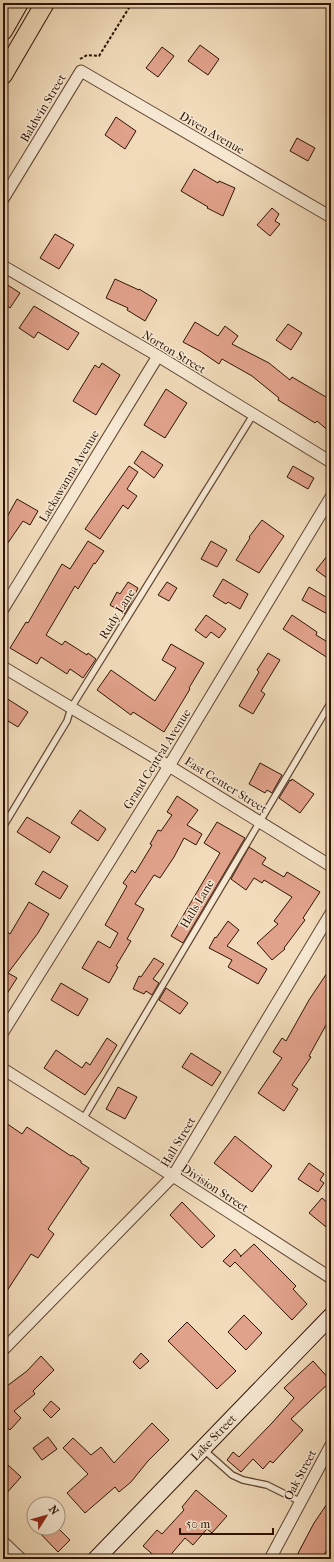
<svg xmlns="http://www.w3.org/2000/svg" width="334" height="1562" viewBox="0 0 334 1562" font-family="'IM FELL French Canon',serif">
<style>
.building{fill:#e1a28b;stroke:#2f1306}
.lines{fill:none;stroke-linecap:round;stroke-linejoin:round}
.lane-casing{stroke:#604533;stroke-width:8}
.street-casing{stroke:#604533;stroke-width:13}
.secondary-casing{stroke:#2f1306;stroke-width:18}
.primary-casing{stroke:#2f1306;stroke-width:20}
.path{stroke:#2f1306;stroke-width:2;stroke-dasharray:3 2;stroke-linecap:butt}
.lane{stroke:#f6e8d2;stroke-width:5.5}
.street{stroke:#f6e8d2;stroke-width:11}
.secondary{stroke:#f6e8d2;stroke-width:16}
.primary{stroke:#f1dbba;stroke-width:18}
.labels{text-anchor:middle;dominant-baseline:central;stroke-width:3;stroke-linejoin:round;paint-order:stroke}
.street-label{font-size:12px;fill:#2f1306;stroke:#f6e8d2}
</style>
<rect width="100%" height="100%" fill="#f1dbba"/>
<filter id="stains"><feTurbulence type="fractalNoise" baseFrequency=".005" numOctaves="4"/><feColorMatrix values="0 0 0 0 .2 0 0 0 0 .09 0 0 0 0 .02 0 0 0 .5 -.17"/></filter>
<radialGradient id="worn" r=".72"><stop offset=".6" stop-color="#630" stop-opacity="0"/><stop offset="1" stop-color="#630" stop-opacity=".3"/></radialGradient>
<!-- building -->
<path class="building" d="M200,45L219,59L208,75L188,61Z
M162,47L174,56L158,77L146,68Z
M116,117L136,131L125,149L105,135Z
M297,138L315,148L308,161L290,151Z
M194,169L218,183L219,181L235,188L223,216L207,208L208,207L181,191Z
M272,208L279,214L275,221L280,224L270,236L257,225Z
M55,234L74,245L59,269L40,258Z
M115,279L139,290V289L157,300L145,321L127,310L128,308L106,298Z
M3,282L20,293L10,308L3,303Z
M34,306L79,333L68,350L38,332L34,338L19,328Z
M195,322L218,336L225,326L238,336L232,344L269,363L290,380L292,377L331,400V433L317,421L315,423L278,400L279,398L252,376L222,359L219,364L200,351L183,342Z
M288,324L302,333L291,350L276,340Z
M102,363L120,375L96,415L73,401L95,365L99,368Z
M166,389L187,403L165,438L144,425Z
M142,451L163,465L154,478L134,463Z
M129,466L138,472L127,489L137,496L128,509L123,505L100,539L85,529Z
M293,466L314,478L308,489L287,477Z
M17,499L38,511L30,525L23,521L3,550V524Z
M262,520L284,536L259,573L236,560L250,538L249,537Z
M88,541L104,551L95,564L94,563L78,589L75,586L46,635L62,645L65,641L87,655L88,653L96,659L83,678L70,669L67,674L41,657L37,664L10,648L26,622L28,623L62,564L70,569Z
M211,541L227,550L217,567L201,559Z
M331,551V581L316,570Z
M223,579L248,594L240,609L228,602L226,604L213,596Z
M128,582L138,588L125,614L110,605L117,592L120,594Z
M167,582L177,588L169,601L158,595Z
M309,587L331,600V616L302,600Z
M206,615L226,629L219,638L211,632L206,638L195,630Z
M292,615L317,632L316,635L331,644V660L283,629Z
M171,644L204,663L189,688L190,689L164,732L133,712L131,715L97,690L111,670L155,701L176,668L162,660Z
M268,653L280,660L261,691L265,694L253,714L239,706L259,672L257,670Z
M3,696L28,712L18,727L3,718Z
M260,763L282,775L272,793L267,790L265,793L249,784Z
M292,779L314,794L300,813L279,798L290,780L291,781Z
M177,796L198,810L187,825L202,834L196,845L184,838L174,857L160,878L154,875L135,904L144,909L127,939L131,941L116,966L118,967L109,983L82,968L98,941L110,948L118,933L105,925L127,886L123,883L132,870L135,873L152,845L150,844L158,830L161,831L172,815L167,812Z
M80,810L106,829L98,841L71,823Z
M27,817L60,837L50,853L17,832Z
M217,822L245,838L183,943L171,936L220,853L204,843Z
M249,847L266,858L262,864L284,877L287,872L320,892L303,918L305,920L284,948L285,949L272,960L257,943L278,924L274,921L292,897L264,880L262,883L254,878L246,890L231,879Z
M43,871L68,886L60,899L35,884Z
M29,902L49,914L38,933L8,973L17,978L3,1000V929L10,934Z
M228,921L239,930L227,946L267,969L258,984L228,967L232,960L209,948L215,937L216,938Z
M154,958L164,964L153,979L159,983L152,995L146,991L144,994L133,989L139,976L141,977Z
M331,967V1016L309,1056L311,1057L292,1085L298,1089L284,1111L258,1093L282,1058L273,1052L282,1038L286,1041L309,1000Z
M61,983L88,999L78,1016L51,1000Z
M166,988L188,1003L180,1014L159,1000Z
M107,1038L117,1045L101,1072L85,1095L44,1068L56,1050L82,1068L86,1062L90,1065Z
M191,1053L221,1072L212,1086L182,1067Z
M118,1087L137,1097L125,1119L106,1109Z
M3,1121L22,1134L27,1127L71,1156L72,1155L81,1161V1163L89,1168L48,1229L54,1234L38,1258L31,1254L3,1297Z
M235,1136L272,1166L252,1192L214,1163Z
M309,1163L324,1174L320,1180L324,1183L318,1192L298,1179Z
M322,1198L331,1206V1231L309,1213Z
M182,1202L215,1236L202,1248L170,1215Z
M254,1244L296,1286L293,1289L307,1304L292,1320L235,1262L230,1267L223,1261L235,1249L241,1256L240,1257Z
M244,1315L262,1333L246,1350L228,1332Z
M187,1322L236,1371L217,1389L168,1341Z
M141,1353L149,1361L140,1369L133,1362Z
M41,1356L54,1370L33,1391L35,1394L14,1411L21,1418L10,1430L3,1424V1389L27,1371Z
M313,1361L331,1381L291,1419L303,1430L273,1463L270,1461L263,1469L253,1459L241,1472L227,1460L233,1452L239,1457L272,1423L294,1398L284,1388Z
M51,1401L60,1409L51,1418L43,1410Z
M152,1423L169,1440L148,1461L131,1482L119,1492L115,1487L85,1513L67,1493L88,1474L63,1448L73,1438L91,1455L101,1447L114,1463Z
M48,1437L57,1449L42,1460L33,1448Z
M8,1465L21,1477L3,1497V1471Z
M196,1490L227,1516L212,1533L207,1529L193,1545L185,1538L167,1559H158L143,1546L157,1530L162,1534L184,1510L182,1507Z
M331,1498V1542L322,1559H295L314,1523Z
M35,1528H58L70,1540L58,1552Z"/>
<g class="lines">
<!-- lane casing -->
<g class="lane-casing">
<path id="lane" d="M3,827L67,721L71,708L253,415
M83,1119L331,702
M204,1450L232,1475L243,1480L267,1485L301,1502"/>
</g>
<!-- street casing -->
<g class="street-casing">
<path id="street" d="M3,199L81,71L331,217
M3,266L158,356L331,462
M3,609L158,356
M3,667L169,766L331,866
M3,1032L169,766L331,497
M3,1069L173,1176L331,1278
M3,1350L173,1176L331,913
M3,1542L21,1559
M270,1559L331,1445"/>
</g>
<!-- secondary casing -->
<g class="secondary-casing">
<g id="secondary">
<path id="s1" d="M96,1559L331,1316"/>
</g>
</g>
<!-- primary casing -->
<g class="primary-casing">
<path id="primary" d="M3,31L19,3
M3,75L45,3"/>
</g>
<!-- path -->
<path class="path" d="M80,59L87,55L99,56L132,3"/>
<!-- lane -->
<use href="#lane" class="lane"/>
<!-- street -->
<use href="#street" class="street"/>
<!-- secondary -->
<use href="#secondary" class="secondary"/>
<!-- primary -->
<use href="#primary" class="primary"/>
</g>
<g class="labels">
<!-- street labels -->
<g class="street-label">
<text transform="translate(43 108) rotate(-59)">Baldwin Street</text>
<text transform="translate(212 133) rotate(30)">Diven Avenue</text>
<text transform="translate(174 352) rotate(31)">Norton Street</text>
<text transform="translate(69 476) rotate(-59)">Lackawanna Avenue</text>
<text transform="translate(117 614) rotate(-58)">Rudy Lane</text>
<text transform="translate(157 759) rotate(-58)">Grand Central Avenue</text>
<text transform="translate(226 785) rotate(32)">East Center Street</text>
<text transform="translate(197 904) rotate(-59)">Halls Lane</text>
<text transform="translate(178 1142) rotate(-59)">Hall Street</text>
<text transform="translate(215 1188) rotate(33)">Division Street</text>
<text stroke="none"><textPath href="#s1" startOffset="169">Lake Street</textPath></text>
<text transform="translate(300 1475) rotate(-62)">Oak Street</text>
</g>
</g>
<!-- margin -->
<rect width="334" height="1562" fill="none" stroke="#f1dbba" stroke-width="16"/>
<rect x="4" y="4" width="326" height="1554" fill="none" stroke="#2f1306" stroke-width="2"/>
<rect x="8" y="8" width="318" height="1546" fill="none" stroke="#2f1306"/>
<!-- north arrow -->
<g transform="translate(46 1516) rotate(53)"><circle r="19" fill="#f6e8d2" stroke="#a69380"/>
<path d="M0-3L7 15L0 10L-7 15Z" fill="#8f2418"/>
<text y="-6" font-size="11" font-weight="bold" text-anchor="middle" fill="#2f1306">N</text>
</g>
<!-- scale -->
<path d="M180 1528v6h93v-6" fill="none" stroke="#2f1306" stroke-width="2"/>
<text x="186" y="1528" font-size="12" fill="#2f1306" stroke="#f6e8d2" stroke-width="3" paint-order="stroke">50 m</text>
<rect width="100%" height="100%" filter="url(#stains)"/>
<rect width="100%" height="100%" fill="url(#worn)"/>
</svg>
